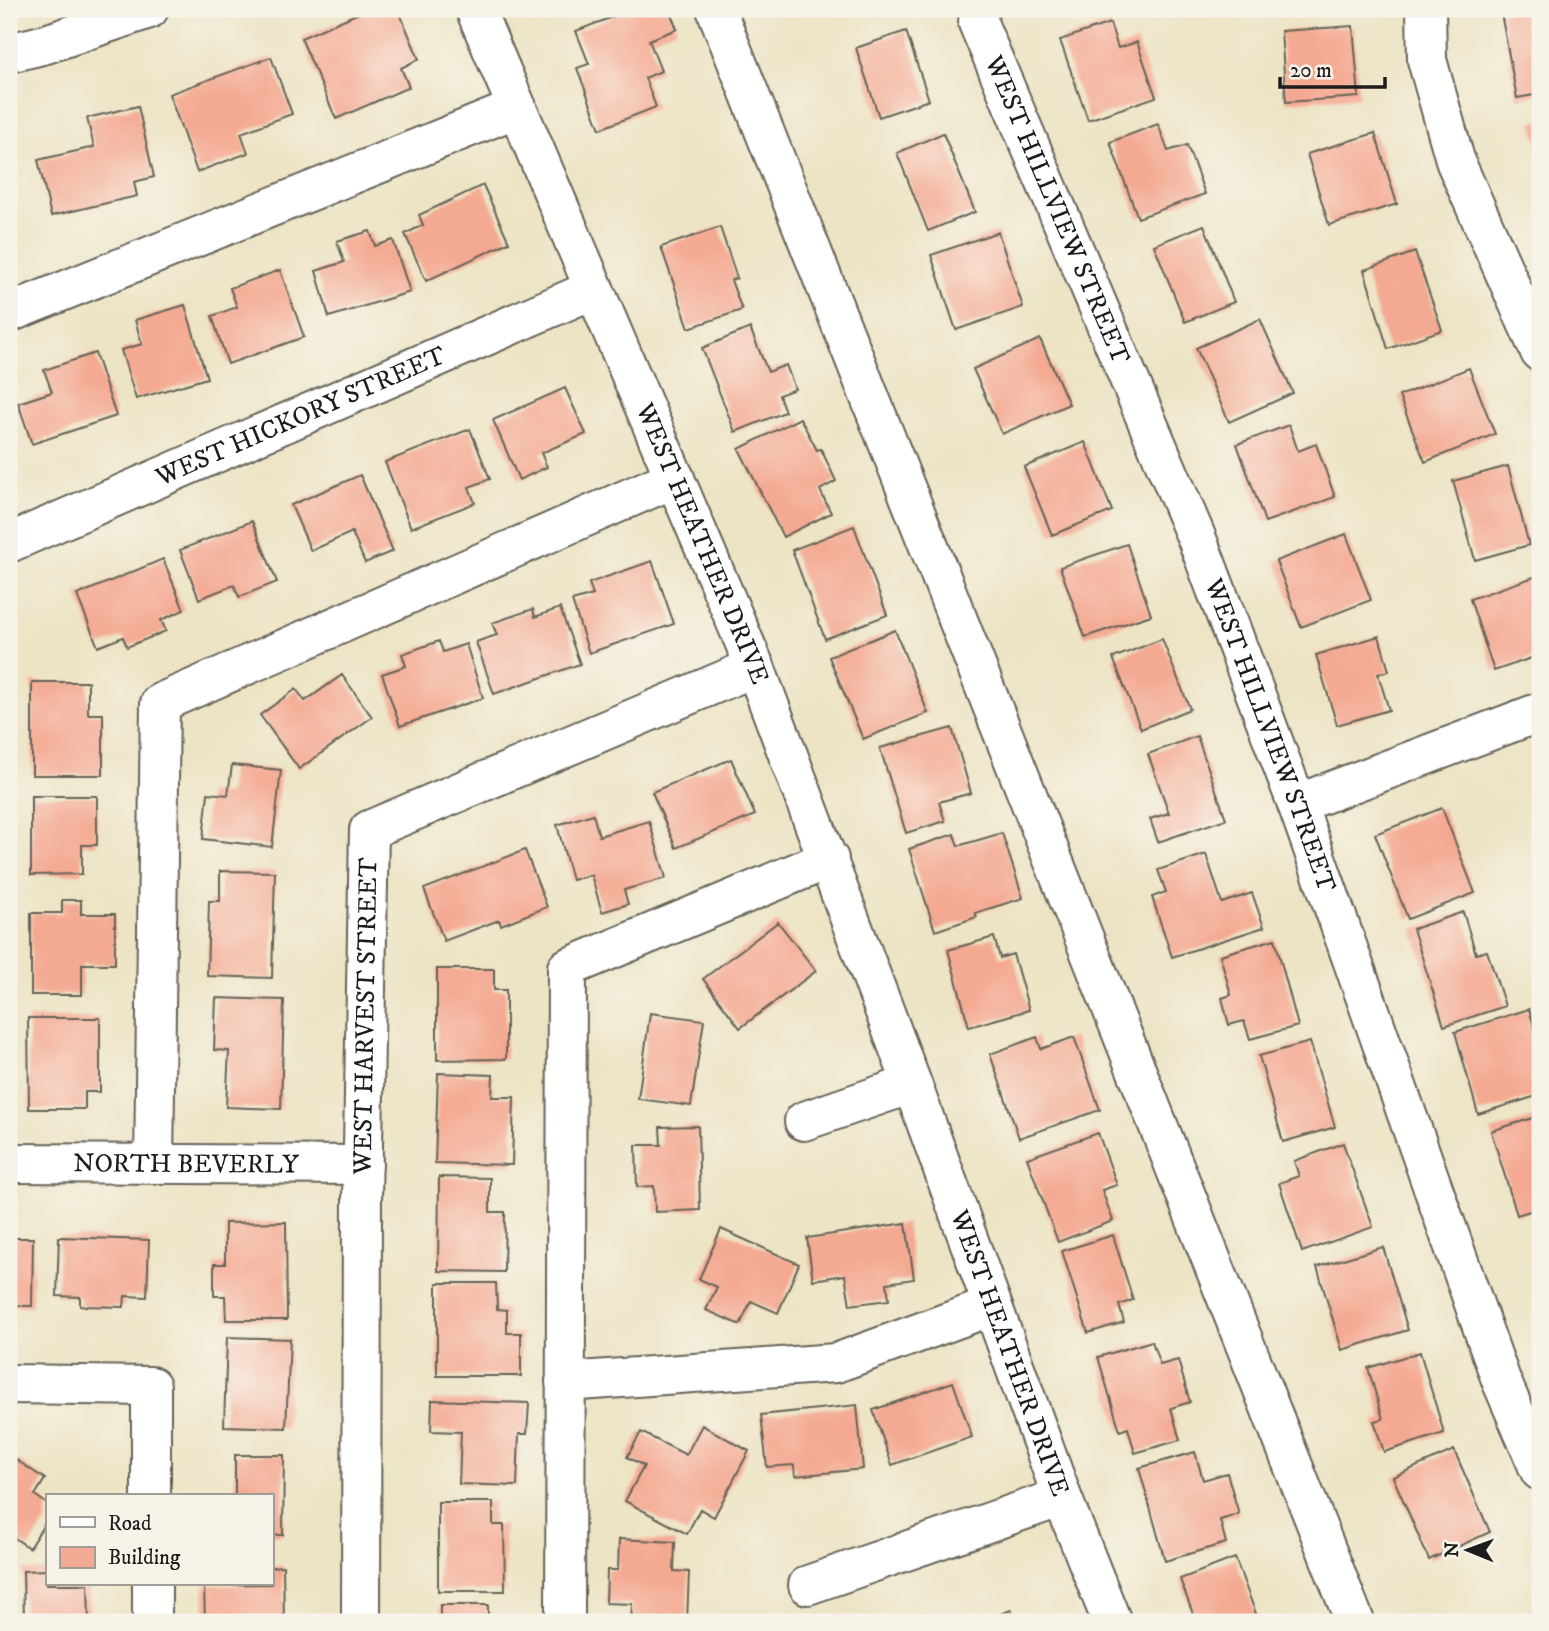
<svg xmlns="http://www.w3.org/2000/svg" width="1549" height="1631" viewBox="0 0 1549 1631" font-family="'IM FELL DW Pica',serif">
<style>
.building{fill:#f4a992}
.lines{fill:none;stroke-linecap:round;stroke-linejoin:round}
.minor-casing{stroke:#656257;stroke-width:42}
.minor{stroke:#fff;stroke-width:38}
.labels{text-anchor:middle;dominant-baseline:central;stroke-width:5;stroke-linejoin:round;paint-order:stroke}
.street-label{font-size:26px;fill:#1c1c1c;stroke:#f7f3e8}
</style>
<rect width="100%" height="100%" fill="#f7f3e8"/>
<filter id="ink" filterUnits="userSpaceOnUse"><feTurbulence type="fractalNoise" baseFrequency=".0143" numOctaves="2"/><feDisplacementMap in="SourceGraphic" scale="14" xChannelSelector="R" yChannelSelector="G"/><feConvolveMatrix kernelMatrix="1 2 1 2 8 2 1 2 1" color-interpolation-filters="sRGB"/></filter>
<filter id="wash" filterUnits="userSpaceOnUse"><feTurbulence type="fractalNoise" baseFrequency=".00686" numOctaves="4" result="noise"/><feDisplacementMap in="SourceGraphic" scale="28" xChannelSelector="R" yChannelSelector="G"/><feGaussianBlur stdDeviation="1.57" result="paint"/><feColorMatrix in="noise" values="0 0 0 0 0 0 0 0 0 0 0 0 0 0 0 0 0 1.4 0 .05"/><feComposite in="paint" operator="in"/></filter>
<g filter="url(#wash)">
<rect width="100%" height="100%" fill="#ede4c5"/>
<g id="blocks">
<!-- building -->
<path class="building" d="M368,9H398L419,59L401,68L409,87L336,119L301,38Z
M633,9H669L677,29L649,40L661,71L645,78L656,107L600,129L577,68L589,64L576,31Z
M1525,9H1540V94L1517,98L1501,13Z
M1110,23L1118,48L1137,42L1156,97L1088,120L1060,40Z
M1353,26L1359,97L1286,102L1281,31Z
M906,31L929,100L879,117L856,48Z
M271,57L292,114L241,133L248,153L197,172L169,94Z
M138,106L154,177L134,182L137,196L51,216L38,160L94,147L87,118Z
M1540,120V149L1532,123Z
M1158,124L1168,151L1187,145L1205,194L1138,218L1110,142Z
M943,133L975,212L928,231L897,153Z
M1375,133L1397,204L1329,225L1307,154Z
M483,185L509,242L426,281L405,234L423,225L419,215Z
M1204,225L1234,302L1185,322L1154,245Z
M720,227L737,278L731,280L742,310L689,328L661,247Z
M370,231L375,246L393,240L410,292L329,317L316,271L344,262L337,241Z
M998,232L1023,307L956,330L931,255Z
M1415,252L1442,330L1388,349L1364,270Z
M280,270L304,337L228,364L212,316L237,307L230,288Z
M185,305L207,378L136,399L121,350L142,344L135,320Z
M1260,319L1293,393L1229,422L1196,348Z
M750,328L768,372L786,365L795,389L779,395L785,412L735,432L702,348Z
M1040,339L1069,404L1002,434L973,369Z
M95,353L116,416L32,444L18,403L52,392L44,370Z
M1469,368L1495,434L1425,462L1399,396Z
M565,388L586,434L541,453L547,467L519,480L493,420Z
M800,418L817,450L821,449L836,481L820,490L831,513L783,537L739,449Z
M1289,425L1298,451L1316,444L1335,497L1265,522L1237,444Z
M470,429L490,479L469,487L475,503L411,528L385,462Z
M1085,442L1112,511L1052,535L1024,467Z
M1508,466L1529,545L1475,560L1453,481Z
M360,475L393,551L365,563L352,532L311,551L291,505Z
M252,521L277,582L239,597L234,585L199,599L180,550Z
M854,526L887,615L825,639L792,550Z
M1346,534L1371,600L1301,627L1276,561Z
M1127,544L1151,615L1085,637L1060,567Z
M163,559L184,610L161,620L166,631L127,647L123,637L98,647L77,595Z
M652,561L674,624L589,653L572,601L593,595L589,583Z
M1540,575V655L1494,671L1470,599Z
M560,608L580,664L494,694L476,642L497,635L492,623L533,609L535,617Z
M895,630L928,713L863,739L829,657Z
M1379,636L1389,671L1378,674L1389,710L1337,725L1316,655Z
M1162,639L1190,709L1141,729L1113,658Z
M439,641L443,652L466,644L483,698L400,726L382,674L406,666L402,654Z
M342,675L372,717L299,769L260,715L296,689L305,701Z
M32,682H88V714H103V775H32Z
M952,728L971,793L939,802L945,821L906,833L880,748Z
M1197,736L1226,819L1158,842L1150,819L1169,813L1148,754Z
M731,759L755,815L676,848L652,792Z
M232,765L281,770L272,847L203,839L208,793L228,795Z
M31,796H97V845H82V874L31,875Z
M1442,808L1475,893L1408,919L1375,834Z
M593,814L599,836L649,821L666,878L624,890L628,904L602,912L591,875L572,880L557,825Z
M1002,833L1023,898L975,913L977,917L935,931L909,849L954,834L958,846Z
M525,850L547,907L501,925L499,920L444,941L424,889Z
M1206,854L1222,903L1252,893L1264,927L1172,957L1152,897L1166,892L1158,870Z
M220,871L275,872L272,978L207,976L209,901H220Z
M62,900H81V914H115V964H82V995H31V913H62Z
M1463,912L1476,954L1487,951L1505,1006L1444,1026L1413,929Z
M778,922L816,971L740,1028L703,979Z
M994,937L1000,958L1013,954L1029,1010L969,1027L948,950Z
M1275,939L1298,1026L1250,1039L1244,1021L1229,1025L1222,998L1231,995L1220,955Z
M437,969H494V990H506V1059L437,1060Z
M216,998L284,1000L281,1109L226,1107L229,1051L214,1050Z
M1529,1009L1540,1047V1095L1478,1114L1455,1032Z
M650,1013L704,1020L691,1106L638,1099Z
M28,1018H100V1092H85V1109H29Z
M1037,1037L1041,1049L1074,1037L1100,1110L1019,1138L990,1054Z
M1310,1042L1335,1127L1283,1142L1259,1056Z
M438,1073L493,1075L492,1097H514L512,1165L435,1163Z
M1536,1117L1540,1130V1208L1517,1215L1491,1131Z
M698,1126L700,1210L655,1212L654,1186L637,1187L636,1145H661L660,1127Z
M1098,1133L1117,1185L1102,1190L1113,1221L1058,1242L1027,1158Z
M1343,1143L1373,1227L1302,1252L1279,1183L1299,1176L1294,1161Z
M439,1177L490,1178V1212H505L504,1272L438,1271Z
M286,1222L287,1320H226L225,1296H214V1264H225V1223Z
M906,1223L914,1279L887,1283L889,1300L850,1305L845,1275L813,1280L807,1238Z
M721,1229L799,1264L778,1313L751,1301L740,1325L706,1310L717,1287L699,1279Z
M1113,1235L1133,1300L1119,1305L1124,1322L1088,1333L1062,1251Z
M59,1237L149,1240L147,1297L125,1296L124,1307L80,1306V1297L57,1296Z
M9,1238H33L32,1306H9Z
M1383,1247L1408,1330L1342,1350L1317,1267Z
M437,1283H496L497,1309L507,1310V1333H521V1376H437Z
M227,1337L290,1339L286,1428L224,1426Z
M1152,1341L1160,1365L1178,1360L1190,1402L1171,1408L1180,1440L1135,1453L1128,1428L1120,1431L1098,1357Z
M1420,1352L1444,1433L1384,1452L1374,1421L1383,1419L1368,1368Z
M953,1382L972,1437L892,1465L873,1410Z
M432,1400L529,1403L527,1434H519L517,1486L459,1484L461,1432L431,1431Z
M857,1405L863,1469L795,1476L794,1465L767,1467L761,1415Z
M702,1425L749,1451L714,1517L700,1509L687,1534L625,1501L644,1466L627,1457L641,1432L686,1455Z
M1454,1450L1490,1532L1429,1560L1393,1477Z
M1195,1452L1203,1480L1227,1473L1239,1514L1220,1520L1226,1543L1165,1561L1139,1468Z
M235,1455H284L283,1535H271V1496H235Z
M15,1459L45,1479L35,1495L47,1504V1520L29,1548L9,1534V1469Z
M438,1502H493V1525H504L505,1591H438Z
M619,1539L675,1542L674,1571L689,1572L687,1622H631L632,1604L606,1603L607,1570H618Z
M1235,1558L1259,1622H1196L1180,1579Z
M283,1566L284,1622H205L204,1585L271,1584V1567Z
M47,1570V1584H88L89,1622H24L23,1571Z
M440,1605H488V1622H440Z
M1011,1610L1016,1622H979Z"/>
</g>
</g>
<g filter="url(#ink)">
<use href="#blocks" fill-opacity="0" stroke="#656257" stroke-width="2"/>
<g class="lines">
<!-- minor casing -->
<g class="minor-casing">
<g id="minor">
<path id="s1" d="M475,9L755,667L912,1084L1062,1497L1112,1622"/>
<path d="M716,9L1355,1622"/>
<path id="s2" d="M979,9L978,23L1197,539L1297,804L1501,1380L1540,1471"/>
<path d="M1426,9L1427,60L1456,163L1540,352"/>
<path d="M9,53L46,44L149,9"/>
<path d="M9,313L517,108"/>
<path id="s3" d="M9,543L594,289"/>
<path d="M1297,804L1540,712"/>
<path d="M804,1121L912,1084"/>
<path id="s4" d="M9,1163L363,1165"/>
<path d="M154,1164L160,703L675,478"/>
<path d="M565,1382L836,1363L992,1306"/>
<path d="M9,1384L151,1386V1496"/>
<path d="M152,1584V1622"/>
<path d="M808,1585L1062,1497"/>
<path id="s5" d="M361,1622L362,1199L369,830L755,667"/>
<path d="M565,1622L567,968L829,859"/>
</g>
</g>
<!-- minor -->
<use href="#minor" class="minor"/>
</g>
</g>
<g class="labels">
<!-- street labels -->
<g class="street-label">
<text stroke="none"><textPath href="#s2" startOffset="217">WEST HILLVIEW STREET</textPath></text>
<text stroke="none"><textPath href="#s3" startOffset="318">WEST HICKORY STREET</textPath></text>
<text stroke="none"><textPath href="#s1" startOffset="581">WEST HEATHER DRIVE</textPath></text>
<text stroke="none"><textPath href="#s2" startOffset="784">WEST HILLVIEW STREET</textPath></text>
<text stroke="none"><textPath href="#s5" startOffset="606">WEST HARVEST STREET</textPath></text>
<text stroke="none"><textPath href="#s4" startOffset="177">NORTH BEVERLY</textPath></text>
<text stroke="none"><textPath href="#s1" startOffset="1447">WEST HEATHER DRIVE</textPath></text>
</g>
</g>
<!-- margin -->
<rect width="1549" height="1631" fill="none" stroke="#f7f3e8" stroke-width="35"/>
<!-- legend -->
<rect x="46" y="1494" width="228" height="91" fill="#f7f3e8" stroke="#9f9d96" stroke-width="2"/>
<rect x="60" y="1517" width="35" height="10" fill="#ffffff" stroke="#9f9d96" stroke-width="2"/>
<text x="108" y="1530" font-size="21" fill="#1c1c1c">Road</text>
<rect x="60" y="1547" width="35" height="21" fill="#f4a992" stroke="#9f9d96" stroke-width="2"/>
<text x="108" y="1564" font-size="21" fill="#1c1c1c">Building</text>
<!-- north arrow -->
<g transform="translate(1468 1550) rotate(271)" stroke="#f7f3e8" stroke-width="5" paint-order="stroke">
<path d="M0-5L12 26L0 18L-12 26Z" fill="#1c1c1c"/>
<text y="-10" font-size="19" font-weight="bold" text-anchor="middle" fill="#1c1c1c">N</text>
</g>
<!-- scale -->
<path d="M1280 77v10h105v-10" fill="none" stroke="#1c1c1c" stroke-width="3.5"/>
<text x="1290" y="77" font-size="21" fill="#1c1c1c" stroke="#f7f3e8" stroke-width="5" paint-order="stroke">20 m</text>
</svg>
